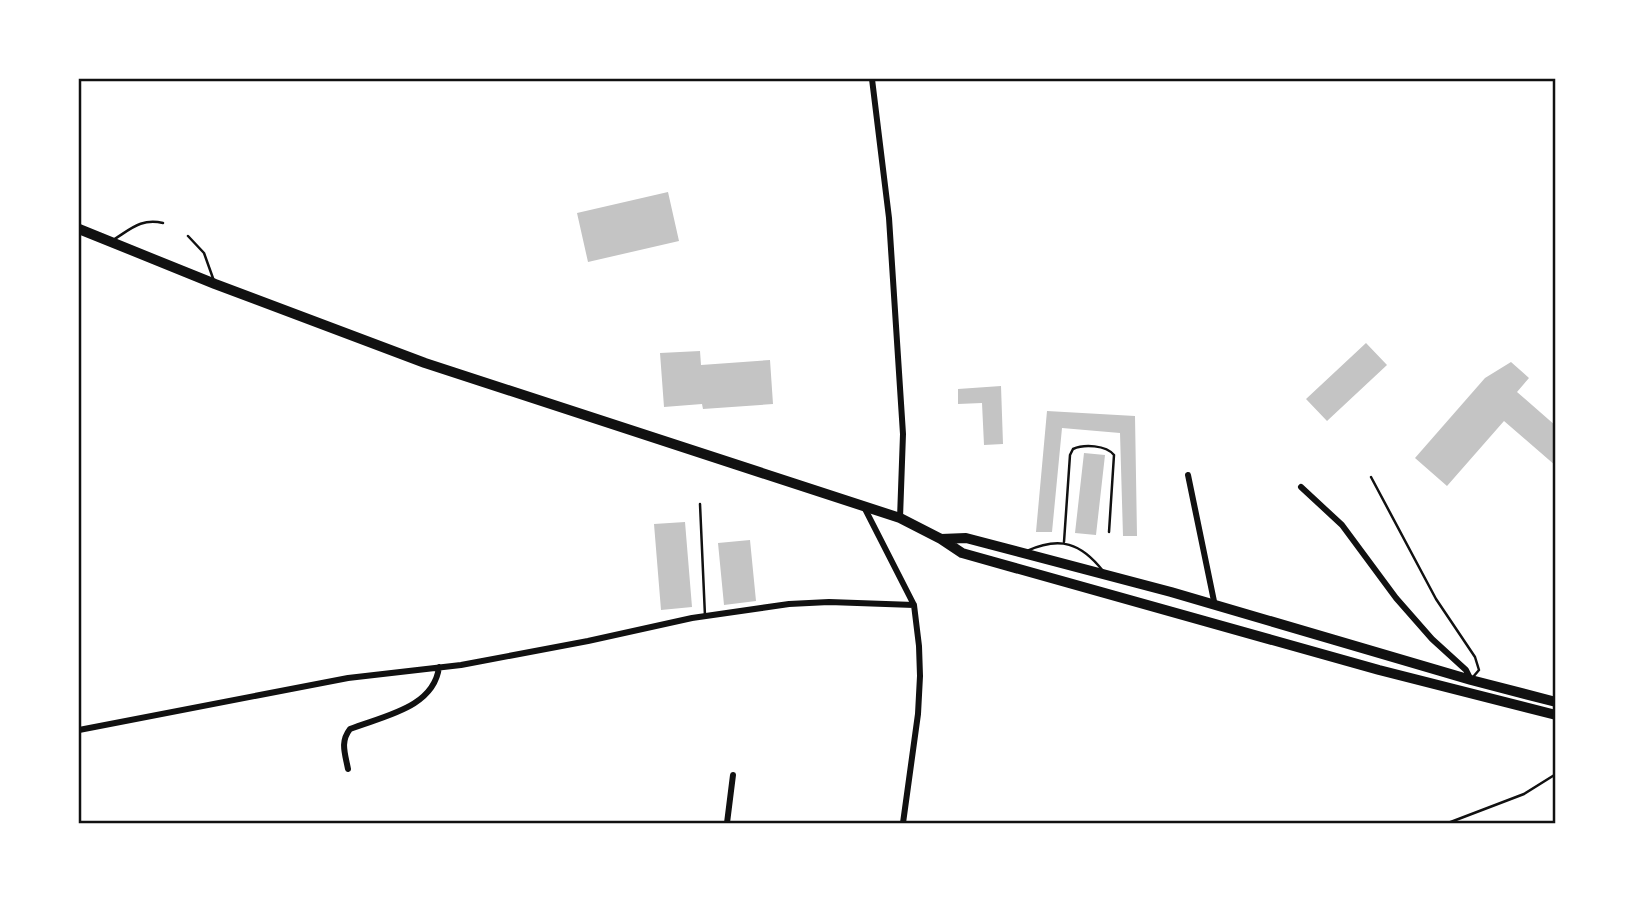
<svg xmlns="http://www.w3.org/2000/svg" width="1635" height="902" viewBox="0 0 1635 902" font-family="Arial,sans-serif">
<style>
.building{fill:#c4c4c4}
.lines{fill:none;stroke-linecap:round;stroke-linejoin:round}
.service{stroke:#111;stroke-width:2.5}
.minor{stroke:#111;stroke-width:6}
.primary{stroke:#111;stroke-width:10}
.neatline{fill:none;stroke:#111;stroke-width:2.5}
</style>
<rect width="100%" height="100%" fill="#fff"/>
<!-- building -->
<path class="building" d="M668,192L679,241L588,262L577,213Z
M1366,343L1387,365L1327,421L1306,399Z
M700,351L701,365L770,360L773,404L703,409L702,404L664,407L660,353Z
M1511,362L1529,378L1517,392L1556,426V466L1504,421L1447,486L1415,458L1485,378Z
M1001,386L1003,444L984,445L982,403L958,404V389Z
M1047,411L1135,416L1137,536H1123L1120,433L1062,428L1052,532H1036Z
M1084,453L1105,455L1096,535L1075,533Z
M685,522L692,607L661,610L654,524Z
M750,540L756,601L724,605L718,543Z"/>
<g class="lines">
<!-- service -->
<path class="service" d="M188,236L204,253L214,281
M113,240C131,229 141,218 163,223
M1371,477L1436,599L1475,657L1479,670L1473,677
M700,504L705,616
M1064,542L1070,455L1073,449C1084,444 1106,445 1114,455L1109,532
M1027,551C1060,536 1081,543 1103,571
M1448,823L1524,794L1556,774"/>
<!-- minor -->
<path class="minor" d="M872,79L889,218L903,434L900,518
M1188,475L1215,606
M1301,487L1342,525L1396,598L1432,639L1466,670L1471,680
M864,507L914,605L919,646L920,676L918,714L903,823
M79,730L348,678L461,665L588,641L692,618L789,604L829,602L914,605
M348,769C345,753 340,742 350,729C383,716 434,708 439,667
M727,823L733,775"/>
<!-- primary -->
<path class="primary" d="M79,229L215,284L425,363L900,518L941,539L962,553L1379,670L1556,715
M941,539L966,538L1171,592L1471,680L1556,702"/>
</g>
<!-- border -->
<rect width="1635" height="902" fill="none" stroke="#ffffff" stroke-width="161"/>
<rect x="80" y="80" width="1474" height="742" class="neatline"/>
</svg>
